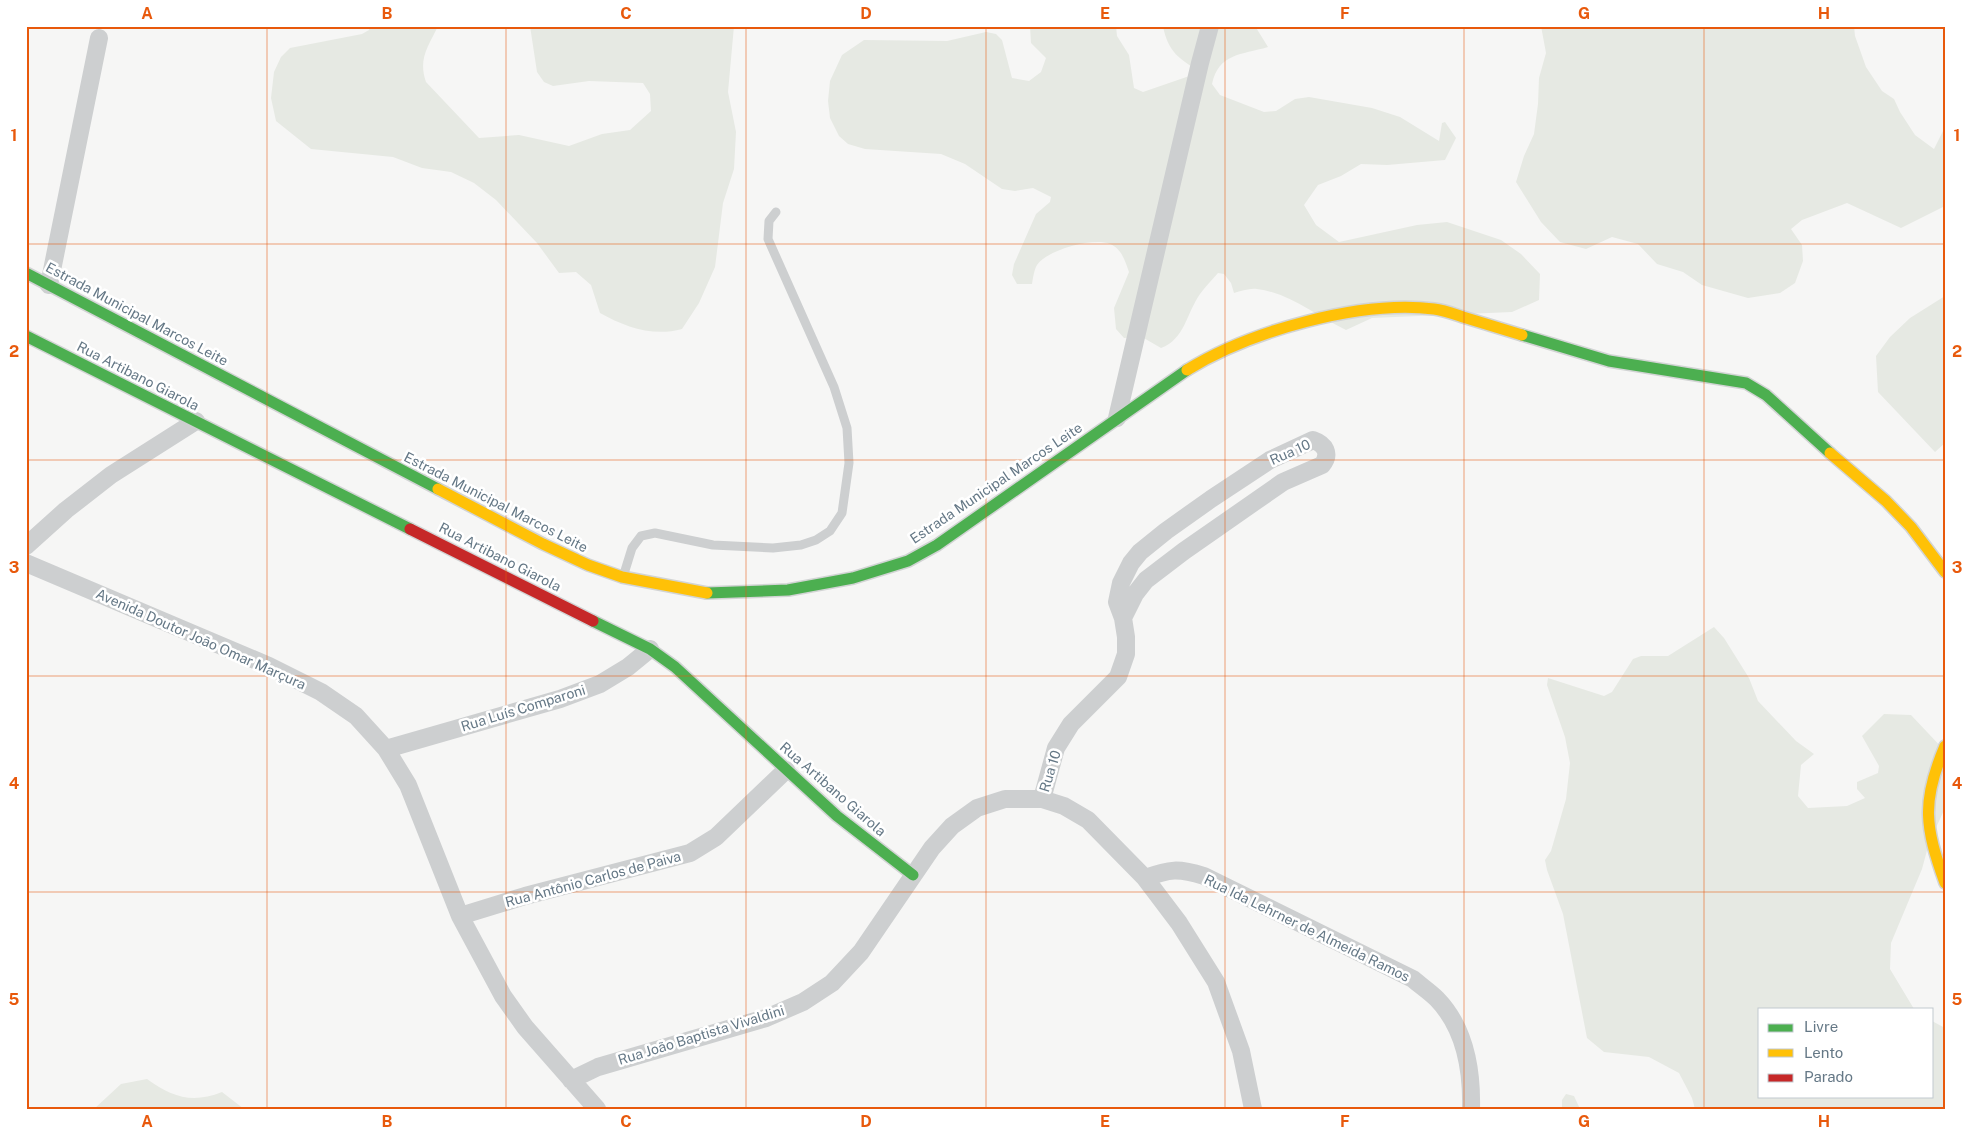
<svg xmlns="http://www.w3.org/2000/svg" width="1971" height="1135" viewBox="0 0 1971 1135" font-family="'Public Sans',sans-serif">
<style>
.green{fill:#e6e9e3}
.lines{fill:none;stroke-linecap:round;stroke-linejoin:round}
.fast-casing{stroke:#d2d4d4;stroke-width:14}
.slow-casing{stroke:#d2d4d4;stroke-width:14}
.jam-casing{stroke:#d2d4d4;stroke-width:14}
.lane{stroke:#cdcfd0;stroke-width:9}
.street{stroke:#cdcfd0;stroke-width:18}
.fast{stroke:#4caf50;stroke-width:11}
.slow{stroke:#ffc107;stroke-width:11}
.jam{stroke:#c62828;stroke-width:11}
.grid{fill:none;stroke:#e8590c;stroke-width:1;stroke-opacity:0.55}
.labels{text-anchor:middle;dominant-baseline:central;stroke-width:5;stroke-linejoin:round;paint-order:stroke}
.street-label{font-size:14px;fill:#657886;stroke:#fff}
.neatline{fill:none;stroke:#e8590c;stroke-width:2}
.grid-label{font-size:16px;text-anchor:middle;font-weight:bold;fill:#e8590c}
</style>
<rect width="100%" height="100%" fill="#f6f6f5"/>
<!-- green -->
<path class="green" d="M370,26H438C428,47 418,59 426,82L479,138L519,135L569,146L602,134L630,130L651,111L650,94L643,83L589,81L553,86L544,82L537,72L530,26H734L728,92L736,132L734,169L723,203L715,267L699,303L682,329C653,337 625,327 600,313L591,285L576,272L559,273L537,243L496,200L474,183L451,172L422,168L393,157L311,149L276,121L271,98L274,72L281,57L290,48L362,34L369,30Z
M1030,26H1116L1117,36L1129,55L1134,88L1143,92L1201,72C1179,59 1168,52 1163,26H1255L1268,47C1241,55 1219,53 1212,84L1220,95L1264,112L1276,111L1295,99L1309,97L1372,108L1400,117L1439,141L1442,123L1445,122L1456,138L1445,160L1387,165L1361,164L1341,176L1318,185L1304,205L1316,225L1339,242L1417,225L1447,222L1501,240L1521,254L1540,274L1539,300L1512,312L1372,318L1346,330C1316,316 1290,293 1257,289C1250,288 1241,291 1234,293L1231,283L1224,274L1218,273C1212,280 1205,287 1200,294C1186,314 1185,339 1161,348L1142,337L1124,338L1116,329L1114,308L1129,272C1125,261 1122,249 1110,244C1093,237 1047,250 1037,265C1034,270 1033,278 1032,284H1017L1012,275L1014,264L1036,214L1050,202L1051,197L1033,188L1015,191L1002,189L965,164L941,154L865,149L848,144L839,136L830,118L828,101L830,81L842,55L864,40L947,41L986,32L996,34L1002,40L1012,78L1029,81L1041,72L1046,58L1031,43Z
M1541,26H1854L1855,36L1866,67L1882,91L1894,99L1900,112L1915,135L1934,149L1945,127V206L1901,228L1847,203L1802,220L1791,229L1802,245L1803,261L1795,283L1780,293L1748,298L1702,285L1683,272L1657,264L1638,244L1612,237L1586,249L1560,242L1541,222L1516,182L1524,156L1534,134L1538,104L1539,78L1546,53Z
M1945,296V443L1935,452L1878,392L1876,356L1890,337L1910,318Z
M1714,627L1724,638L1749,678L1758,701L1796,741L1814,754L1801,765L1798,796L1808,808L1847,806L1865,798L1857,789V782L1878,773L1879,766L1862,736L1884,714L1911,715L1945,751V808L1929,843L1922,869L1891,943L1890,969L1914,1009H1760V1096H1932V1021L1945,1028V1109H1695L1692,1098L1679,1073L1649,1057L1604,1052L1587,1038L1563,914L1547,870L1545,860L1551,851L1566,799L1570,763L1565,737L1547,685L1548,678L1604,696L1612,692L1633,659L1641,656H1668Z
M147,1079C172,1097 192,1104 222,1092L244,1109H94L121,1084Z
M1566,1094L1574,1096L1580,1109H1562V1100Z"/>
<g class="lines">
<!-- fast casing -->
<g class="fast-casing">
<path id="fast" d="M26,273L438,489
M1522,335L1609,361L1746,383L1766,395L1830,453
M26,336L410,529
M707,593L788,590L853,578L908,561L937,545L1187,370
M593,621L650,649L675,667L837,816L913,875"/>
</g>
<!-- slow casing -->
<g class="slow-casing">
<path id="slow" d="M1187,370C1250,331 1360,300 1434,309C1444,310 1454,314 1463,317C1483,323 1502,329 1522,335
M1830,453L1886,501L1911,527L1945,572
M438,489L543,544L588,565L622,577L707,593
M1945,746C1921,802 1925,827 1945,883"/>
</g>
<!-- jam casing -->
<g class="jam-casing">
<path id="jam" d="M410,529L593,621"/>
</g>
<!-- lane -->
<path class="lane" d="M623,577L632,548L641,536L655,533L713,545L773,548L801,545L816,540L830,531L842,513L849,463L847,428L834,387L768,239L769,221L776,212"/>
<!-- street -->
<path class="street" d="M49,285L99,38
M1117,418L1200,63L1210,26
M26,546L66,510L111,475L196,421
M26,563L269,666L321,692L356,716L386,749L408,785L460,916L503,996L525,1027L597,1109
M386,749L560,699L600,684L628,667L650,649
M1042,799L1056,748L1071,724L1118,677L1126,654V637L1123,618L1117,602L1121,583L1131,563L1140,552L1166,531L1211,499L1270,460L1313,440C1325,444 1331,454 1322,465L1283,482L1184,551L1146,580L1135,594L1123,618
M1145,878C1170,869 1178,868 1204,876L1413,979C1421,986 1430,992 1437,999C1465,1028 1472,1070 1471,1109
M460,916L525,896L690,853L716,837L786,770
M571,1080L598,1067L766,1018L803,1002L832,983L861,952L932,848L952,826L977,808L1005,799H1042L1064,806L1088,820L1145,878L1179,923L1216,982L1241,1051L1253,1109"/>
<!-- fast -->
<use href="#fast" class="fast"/>
<!-- slow -->
<use href="#slow" class="slow"/>
<!-- jam -->
<use href="#jam" class="jam"/>
</g>
<!-- grid -->
<path class="grid" d="M267,26V1109M506,26V1109M746,26V1109M986,26V1109M1225,26V1109M1464,26V1109M1704,26V1109M26,244H1945M26,460H1945M26,676H1945M26,892H1945"/>
<g class="labels">
<!-- street labels -->
<g class="street-label">
<text transform="translate(137 314) rotate(28)">Estrada Municipal Marcos Leite</text>
<text transform="translate(138 376) rotate(27)">Rua Artibano Giarola</text>
<text transform="translate(1290 452) rotate(-24)">Rua 10</text>
<text transform="translate(996 483) rotate(-34)">Estrada Municipal Marcos Leite</text>
<text transform="translate(496 502) rotate(27)">Estrada Municipal Marcos Leite</text>
<text transform="translate(500 557) rotate(27)">Rua Artibano Giarola</text>
<text transform="translate(201 639) rotate(24)">Avenida Doutor João Omar Marçura</text>
<text transform="translate(523 708) rotate(-17)">Rua Luís Comparoni</text>
<text transform="translate(1050 771) rotate(-73)">Rua 10</text>
<text transform="translate(833 789) rotate(41)">Rua Artibano Giarola</text>
<text transform="translate(593 879) rotate(-15)">Rua Antônio Carlos de Paiva</text>
<text transform="translate(1307 928) rotate(26)">Rua Ida Lehrner de Almeida Ramos</text>
<text transform="translate(701 1035) rotate(-17)">Rua João Baptista Vivaldini</text>
</g>
</g>
<!-- border -->
<rect width="1971" height="1135" fill="none" stroke="#ffffff" stroke-width="55"/>
<!-- legend -->
<rect x="1758" y="1008" width="175" height="90" fill="#ffffff" stroke="#c1c9cf"/>
<rect x="1768" y="1024" width="25" height="8" fill="#4caf50" stroke="#c1c9cf"/>
<text x="1804" y="1032" font-size="15" fill="#657886">Livre</text>
<rect x="1768" y="1049" width="25" height="8" fill="#ffc107" stroke="#c1c9cf"/>
<text x="1804" y="1058" font-size="15" fill="#657886">Lento</text>
<rect x="1768" y="1074" width="25" height="8" fill="#c62828" stroke="#c1c9cf"/>
<text x="1804" y="1082" font-size="15" fill="#657886">Parado</text>
<rect x="28" y="28" width="1916" height="1080" class="neatline"/>
<g class="grid-label">
<text x="147" y="19">A</text>
<text x="387" y="19">B</text>
<text x="626" y="19">C</text>
<text x="866" y="19">D</text>
<text x="1105" y="19">E</text>
<text x="1345" y="19">F</text>
<text x="1584" y="19">G</text>
<text x="1824" y="19">H</text>
<text x="14" y="141">1</text>
<text x="1957" y="141">1</text>
<text x="14" y="357">2</text>
<text x="1957" y="357">2</text>
<text x="14" y="573">3</text>
<text x="1957" y="573">3</text>
<text x="14" y="789">4</text>
<text x="1957" y="789">4</text>
<text x="14" y="1005">5</text>
<text x="1957" y="1005">5</text>
<text x="147" y="1127">A</text>
<text x="387" y="1127">B</text>
<text x="626" y="1127">C</text>
<text x="866" y="1127">D</text>
<text x="1105" y="1127">E</text>
<text x="1345" y="1127">F</text>
<text x="1584" y="1127">G</text>
<text x="1824" y="1127">H</text>
</g>
</svg>
